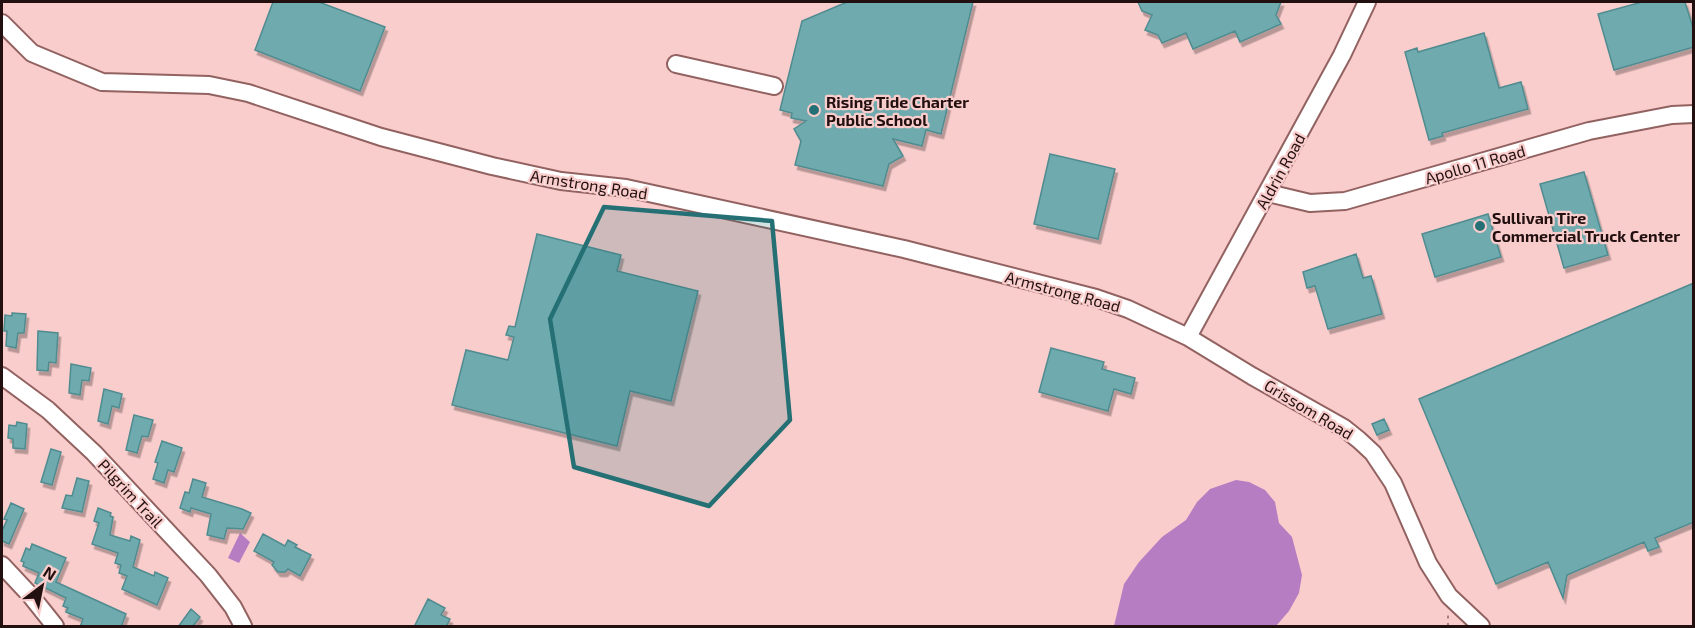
<svg xmlns="http://www.w3.org/2000/svg" width="1695" height="628" viewBox="0 0 1695 628" font-family="'Exo 2',sans-serif">
<style>
.water{fill:#b67dc2}
.building{fill:#6eaaae;stroke:#508c90;stroke-width:1.5;filter:url(#shadow)}
.lines{fill:none;stroke-linecap:round;stroke-linejoin:round}
.minor-casing{stroke:#926261;stroke-width:20}
.path{stroke:#a58382;stroke-width:2;stroke-dasharray:3 4.5;stroke-linecap:butt}
.minor{stroke:#fff;stroke-width:16}
.marked{fill:#257074;fill-opacity:0.2;stroke:#257074;stroke-width:4.5;stroke-linejoin:round}
.poi-dot{fill:#257074;stroke:#f9cdcc;stroke-width:2}
.labels{text-anchor:middle;dominant-baseline:central;stroke-width:4.5;stroke-linejoin:round;paint-order:stroke}
.poi-label{font-size:16px;font-weight:bold;fill:#220f0f;stroke:#f9cdcc;text-anchor:start}
.street-label{font-size:16px;fill:#220f0f;stroke:#f9cdcc}
</style>
<defs>
<filter id="shadow"><feDropShadow dx="2.5" dy="4.5" stdDeviation="0" flood-color="#0004"/></filter>
</defs>
<rect width="100%" height="100%" fill="#f9cdcc"/>
<!-- water -->
<path class="water" d="M1236,480L1249,482L1265,490L1275,502L1279,523L1292,537L1302,575L1299,593L1289,611L1276,626H1114L1124,584L1139,562L1162,537L1186,520L1197,502L1210,489Z
M240,533L250,542L239,563L228,558Z"/>
<!-- building -->
<path class="building" d="M273,2H319L385,27L360,91L255,50Z
M847,2H973L941,134L926,130L922,146L893,139L903,156L889,164L883,186L795,165L801,141L794,129L806,121L791,118L792,113L780,110L802,21Z
M1138,2H1281L1276,15L1281,24L1240,42L1235,31L1193,49L1186,33L1162,43L1158,35L1145,30L1152,15L1142,11Z
M1642,2H1685L1694,31V47L1614,70L1598,14Z
M1484,33L1499,88L1521,82L1528,109L1442,133L1443,136L1429,140L1405,52L1417,48L1418,52Z
M1050,154L1115,169L1098,239L1034,224Z
M1584,172L1608,255L1564,268L1540,184Z
M1488,214L1501,257L1435,277L1422,234Z
M537,234L621,255L617,271L698,291L671,401L630,391L617,446L452,405L466,350L508,360L514,337L506,335L509,326L515,327Z
M1356,254L1363,278L1371,276L1382,314L1328,329L1315,286L1307,288L1303,272Z
M1694,283V522L1655,538L1659,547L1648,551L1644,542L1567,575L1563,598L1548,562L1496,584L1419,399Z
M12,313L26,314L24,333H18L16,348L6,346L7,331H4L5,315L12,316Z
M38,331L58,333L56,363L49,362L48,371L37,370Z
M1051,348L1104,362L1102,369L1135,378L1131,394L1114,389L1108,411L1039,392Z
M71,364L91,368L89,381L82,380L80,395L69,393Z
M104,389L122,394L119,408L112,406L108,424L98,421Z
M134,415L153,420L148,437L142,436L137,453L126,450Z
M1384,419L1389,430L1377,435L1372,424Z
M17,422L27,424L25,449L13,448V439L8,438L9,425L16,426Z
M162,441L182,448L174,472L168,470L164,483L153,479L158,463L155,462Z
M51,449L61,452L52,485L41,482Z
M77,478L89,481L82,512L62,508L66,495L72,496Z
M193,479L206,483L202,497L242,509L251,513L243,529L227,528L224,539L207,535L211,514L191,508L190,512L180,508L185,492L189,493Z
M11,503L24,509L9,544L2,541V531L7,520L4,519Z
M98,508L111,513L110,516L113,517L110,535L130,541L131,536L140,540L133,567L154,576L155,572L168,578L157,605L122,589L127,576L119,573L121,565L115,563L118,553L92,544L99,523L94,521Z
M263,534L285,546L288,540L297,545L295,547L311,555L300,576L288,569L285,572H278L272,565L274,562L254,551Z
M32,544L66,558L56,582L126,614L121,627H80L83,619L66,612L68,608L63,606L66,598L35,583L39,573L23,566L24,562L21,561L26,548L30,550Z
M428,599L445,608L441,615L450,619L446,627H414Z
M191,609L200,617L192,627H178Z"/>
<g class="lines">
<!-- minor casing -->
<g class="minor-casing">
<path id="minor" d="M2,23L32,53L102,82L209,85L248,93L381,137L492,166L561,181L626,188L904,249L1096,298L1128,309L1188,337L1252,376L1344,428L1359,440L1373,453L1393,483L1428,563L1449,596L1481,626
M676,64L774,86
M1268,193L1310,203L1345,201L1589,131L1672,115L1694,114
M1188,337L1342,55L1367,2
M2,376L48,410L94,453L208,575L233,607L243,626
M2,565L31,596L55,626"/>
</g>
<!-- path -->
<path class="path" d="M1448,626V614"/>
<!-- minor -->
<use href="#minor" class="minor"/>
</g>
<!-- marked area -->
<path class="marked" d="M604,207L772,221L790,420L709,506L574,467L550,319Z"/>
<!-- markers -->
<g class="poi-dot">
<circle cx="814" cy="110" r="6"/>
<circle cx="1480" cy="226" r="6"/>
</g>
<g class="labels">
<!-- poi labels -->
<g class="poi-label">
<text x="826" y="101">Rising Tide Charter<tspan x="826" dy="18">Public School</tspan></text>
<text x="1492" y="217">Sullivan Tire<tspan x="1492" dy="18">Commercial Truck Center</tspan></text>
</g>
<!-- street labels -->
<g class="street-label">
<text transform="translate(1475 164) rotate(-16)">Apollo 11 Road</text>
<text transform="translate(1280 171) rotate(-61)">Aldrin Road</text>
<text transform="translate(589 184) rotate(9)">Armstrong Road</text>
<text transform="translate(1063 291) rotate(15)">Armstrong Road</text>
<text transform="translate(1309 409) rotate(31)">Grissom Road</text>
<text transform="translate(131 493) rotate(47)">Pilgrim Trail</text>
</g>
</g>
<!-- border -->
<rect width="1695" height="628" fill="none" stroke="#220f0f" stroke-width="6"/>
<!-- north arrow -->
<g transform="translate(42 586) rotate(32)" stroke="#f9cdcc" stroke-width="4.5" paint-order="stroke">
<path d="M0-4.5L10 22L0 15L-10 22Z" fill="#220f0f"/>
<text y="-9" font-size="16" font-weight="bold" text-anchor="middle" fill="#220f0f">N</text>
</g>
</svg>
